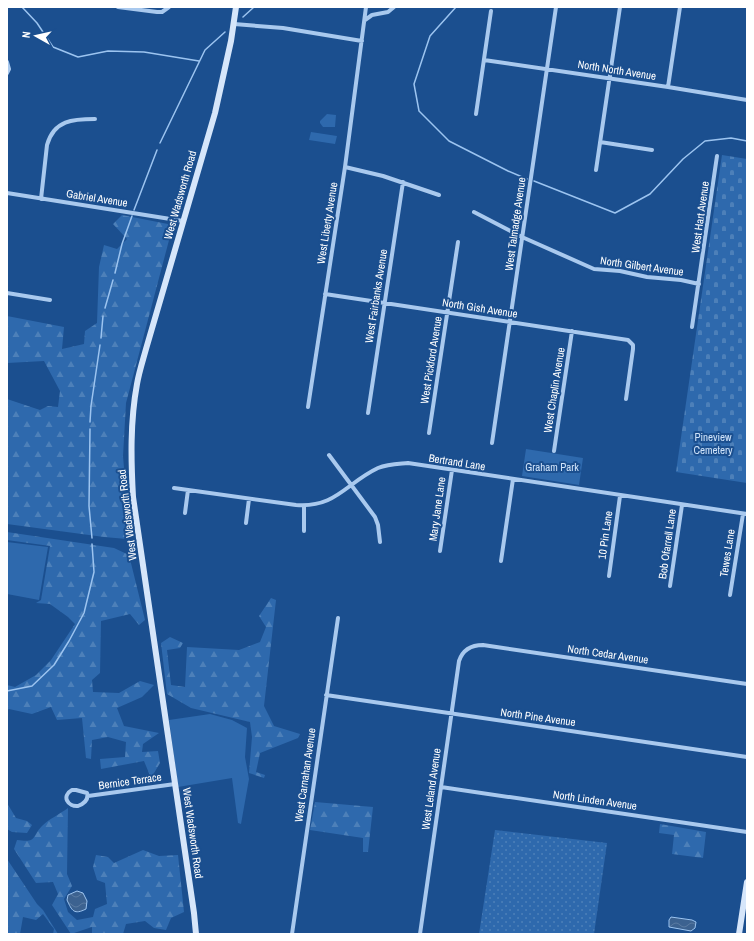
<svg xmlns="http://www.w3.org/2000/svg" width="754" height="941" viewBox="0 0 754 941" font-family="'Archivo Narrow',sans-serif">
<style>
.grass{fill:url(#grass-dots)}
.forest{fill:url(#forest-firs)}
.cemetery{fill:url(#cemetery-stones)}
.park{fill:#2e69ad}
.water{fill:url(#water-waves);stroke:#9cc4f0}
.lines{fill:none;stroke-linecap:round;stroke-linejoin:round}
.stream{stroke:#9cc4f0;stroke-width:1.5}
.street{stroke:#a9c9ee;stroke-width:4}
.secondary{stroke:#d6e6fa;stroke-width:6}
.labels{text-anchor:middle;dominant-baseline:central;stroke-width:4;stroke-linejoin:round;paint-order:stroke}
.street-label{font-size:11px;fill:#fff;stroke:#1b4f8f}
.park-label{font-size:11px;fill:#cfe3fa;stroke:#1b4f8f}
</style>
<defs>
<pattern id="grass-dots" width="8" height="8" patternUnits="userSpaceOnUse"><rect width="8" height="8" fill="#2e69ad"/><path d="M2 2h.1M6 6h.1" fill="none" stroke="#4d80b9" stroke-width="1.8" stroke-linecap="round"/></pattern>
<pattern id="forest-firs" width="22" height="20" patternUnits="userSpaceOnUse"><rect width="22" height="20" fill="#2e69ad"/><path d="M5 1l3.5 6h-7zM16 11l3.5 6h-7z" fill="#4d80b9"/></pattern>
<pattern id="cemetery-stones" width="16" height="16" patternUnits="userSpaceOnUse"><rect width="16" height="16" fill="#2e69ad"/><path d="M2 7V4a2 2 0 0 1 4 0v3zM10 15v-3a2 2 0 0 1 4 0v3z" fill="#4d80b9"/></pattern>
<pattern id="water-waves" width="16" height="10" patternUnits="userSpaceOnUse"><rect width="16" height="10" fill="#3c6290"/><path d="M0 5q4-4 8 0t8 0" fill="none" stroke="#597aa1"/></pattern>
</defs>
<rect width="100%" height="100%" fill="#1b4f8f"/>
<!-- grass -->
<path class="grass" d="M495,830L607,843L594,934H479Z"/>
<!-- forest -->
<path class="forest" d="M122,215L173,225L126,403L123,456L129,528L127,539L104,537L7,524V399L40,410L48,406L58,407L60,391L44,361L7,363V316L64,327L62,349L71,347L84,344L85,331L97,323L99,267L104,245L117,249L127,239L113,224Z
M7,532L114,548L129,555L145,620L139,625L130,614L101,621L100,673L92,680L93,692L119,693L140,681L154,685L142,697L117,708L124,726L159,733L143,744L142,752L158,751L160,763L151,778L144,761L101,769L100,759L125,757L126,742L108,737L92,740L91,759L86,758L82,718L57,720L51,707L32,714L9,709L7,710V685L15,687L36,675L51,660L75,624L68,617L50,604L36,603L41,600L50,546L7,540Z
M271,598L276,600L264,706L274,726L300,734L298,738L260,753L256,772L265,775L264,778L249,773L252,737L250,722L191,708L167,694L161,643L170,637L183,643L180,648L167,650L171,685L185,687L187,647L239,650L260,642L266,627L259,616Z
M315,802L373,807L368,852H363V838L310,830Z
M7,803L16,818L27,821L32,825L27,833L12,832L7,829Z
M68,808L67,874L72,886L64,899L68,912L77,920L93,917L95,909L107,904L105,883L97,880L93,867L96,855L108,857L114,863L143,850L159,856L178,855L184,912L171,918L166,930L154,928L145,921L126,924L123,934H92V927L71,934L52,905L58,894L53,882L36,883L14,849L17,840C38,843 31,837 42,826C49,819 60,814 68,808Z
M660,824L706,832L703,858L672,854L674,835L659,833Z
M7,859L37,904L43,910L58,934H53L54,929L43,914L36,920L23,917L20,934H7Z"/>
<!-- cemetery -->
<path class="cemetery" d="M722,155L747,159V483L676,472Z"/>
<!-- park -->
<path class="park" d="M327,114L336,115L335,127H323L320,123V121Z
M311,132L337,136L335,144L309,140Z
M526,449L583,458L579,485L522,476Z
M7,542L48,547L39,600L7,594Z
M210,714L232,720L247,728L245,757L249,779L241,824L238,823L232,778L178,787L169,720Z"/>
<!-- water -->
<path class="water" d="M77,891L83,893L87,901L86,909C74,915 72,911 67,900L68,895Z
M671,917L692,920L696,922L695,928L691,931L669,927V920Z"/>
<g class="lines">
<!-- stream -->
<path class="stream" d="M22,7L37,23L53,47L78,57L108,51L144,52L199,61
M456,7L430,36L414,84L419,111L449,141L508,171L527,179
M243,17L254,7
M160,143L205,50L225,32
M534,181L615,213L650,194L683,159L705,141L731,138L747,141
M134,210L157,150
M115,273L122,244L132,216
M105,308L113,280
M101,338L103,316
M90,422L91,406L100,345
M90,429L89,506L92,538
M7,691L32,686L54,665L69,641L84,613L94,572L92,544"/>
<!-- street -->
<path class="street" d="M118,7L157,12H162L169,7
M365,20L372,15L388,12L394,7
M234,24L283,28L362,41
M484,60L668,87L747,100
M7,62L9,69L7,73
M668,87L680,7
M476,114L491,11
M600,142L652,150
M345,167L383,176L439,195
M596,170L620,7
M7,193L183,221
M41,199L47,145C54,120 73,119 95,119
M474,212L522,237L594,269L620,271L647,277L681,280L699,284
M7,293L50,300
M325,294L628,340L633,345V349L626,399
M692,327L717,156
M308,407L345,167L366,7
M368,413L403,182
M429,433L458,242
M492,443L556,7
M554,451L572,331
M329,455L375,517L378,525L380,542
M174,488L296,505C336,508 346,483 378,468C388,464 398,464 408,463L747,514
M304,506V531
M185,513L188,490
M246,523L249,499
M440,551L452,470
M501,561L513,479
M609,576L620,496
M670,586L682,505
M730,595L743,514
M326,695L747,757
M441,787L747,832
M72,790H76L87,793C89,800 83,804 78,806C68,807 61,796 72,790Z
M88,796L175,784
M292,934L338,618
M420,934L459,661C463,649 472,645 483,645L747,684"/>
<!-- secondary -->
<path class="secondary" d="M196,934L194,913L133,497C131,460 130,422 137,384C139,372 143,360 146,349L215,113L231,41L236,7
M739,934L747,882"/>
</g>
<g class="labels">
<!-- street labels -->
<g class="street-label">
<text transform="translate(617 70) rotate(9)">North North Avenue</text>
<text transform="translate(180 195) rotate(-74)">West Wadsworth Road</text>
<text transform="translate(97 198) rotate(9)">Gabriel Avenue</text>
<text transform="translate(700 217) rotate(-82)">West Hart Avenue</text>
<text transform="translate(327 223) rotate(-81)">West Liberty Avenue</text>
<text transform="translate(515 224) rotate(-82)">West Talmadge Avenue</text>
<text transform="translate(642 266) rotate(8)">North Gilbert Avenue</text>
<text transform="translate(376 296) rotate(-81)">West Fairbanks Avenue</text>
<text transform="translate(480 308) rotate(9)">North Gish Avenue</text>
<text transform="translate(431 360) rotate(-81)">West Pickford Avenue</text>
<text transform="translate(554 390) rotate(-81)">West Chaplin Avenue</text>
<text transform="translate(457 462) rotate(9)">Bertrand Lane</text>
<text transform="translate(437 509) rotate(-82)">Mary Jane Lane</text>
<text transform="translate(127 515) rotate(-97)">West Wadsworth Road</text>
<text transform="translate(605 535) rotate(-82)">10 Pin Lane</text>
<text transform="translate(667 544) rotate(-82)">Bob Ofarrell Lane</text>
<text transform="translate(727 553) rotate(-81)">Tewes Lane</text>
<text transform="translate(608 654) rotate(8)">North Cedar Avenue</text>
<text transform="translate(538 717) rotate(8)">North Pine Avenue</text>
<text transform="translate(305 775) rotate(-82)">West Carnahan Avenue</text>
<text transform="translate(130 781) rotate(-8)">Bernice Terrace</text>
<text transform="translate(431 789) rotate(-82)">West Leland Avenue</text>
<text transform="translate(595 800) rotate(8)">North Linden Avenue</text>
<text transform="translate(193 833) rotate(82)">West Wadsworth Road</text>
</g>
<!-- park labels -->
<g class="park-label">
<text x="713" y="437">Pineview<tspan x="713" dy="13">Cemetery</tspan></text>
<text x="552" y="467">Graham Park</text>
</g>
</g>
<!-- border -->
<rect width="754" height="941" fill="none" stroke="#ffffff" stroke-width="16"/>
<!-- north arrow -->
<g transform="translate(36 36) rotate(278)" stroke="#1b4f8f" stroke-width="3" paint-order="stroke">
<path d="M0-3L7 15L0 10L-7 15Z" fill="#ffffff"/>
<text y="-6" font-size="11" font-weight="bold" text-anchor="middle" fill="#ffffff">N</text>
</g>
</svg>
